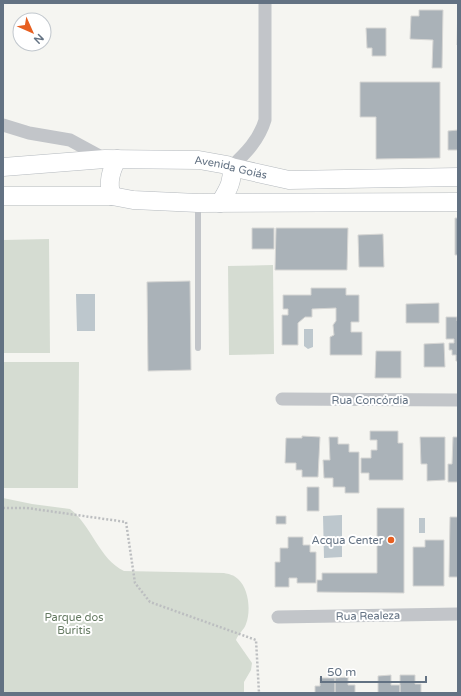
<svg xmlns="http://www.w3.org/2000/svg" width="461" height="696" viewBox="0 0 461 696" font-family="'Varela Round',sans-serif">
<style>
.green{fill:#d5dcd2}
.water{fill:#bdc7cd}
.building{fill:#aab2b8;stroke:#d6d6d4}
.lines{fill:none;stroke-linecap:round;stroke-linejoin:round}
.secondary-casing{stroke:#b4b9be;stroke-width:19}
.path{stroke:#bcbec0;stroke-width:2.5;stroke-dasharray:2 2;stroke-linecap:butt}
.lane{stroke:#c2c5c9;stroke-width:6}
.street{stroke:#c2c5c9;stroke-width:13}
.secondary{stroke:#fff;stroke-width:18}
.poi-dot{fill:#e75f20;stroke:#fff;stroke-width:1.5}
.labels{text-anchor:middle;dominant-baseline:central;stroke-width:4;stroke-linejoin:round;paint-order:stroke}
.street-label{font-size:11px;fill:#637283;stroke:#fff}
.poi-label{font-size:11px;fill:#637283;stroke:#fff;text-anchor:end}
.park-label{font-size:11px;fill:#657a62;stroke:#fff}
</style>
<rect width="100%" height="100%" fill="#f5f5f1"/>
<!-- green -->
<path class="green" d="M49,239L50,353H3V240Z
M273,265L274,354L229,355L228,266Z
M3,362H79L78,488H3Z
M3,498L32,504L70,509C92,526 99,559 124,571L224,573C229,574 234,575 238,579C249,589 251,611 246,624C244,630 238,634 236,640L252,663L251,670L244,682V693H3Z"/>
<!-- water -->
<path class="water" d="M76,294H95V331H77Z
M304,329H313V347L308,349L304,346Z
M342,515V557L324,558L323,516Z
M419,518H425V533H419Z"/>
<!-- building -->
<path class="building" d="M458,3V45H457Z
M419,10H443L442,68H432L433,40L410,39L411,16H419Z
M366,28H386V56H372V48H367Z
M360,82H440V158L376,159V117H360Z
M458,130V150H448V131Z
M455,218H458V255H455Z
M252,228H274V249H252Z
M276,228H348L347,270H275Z
M383,234L384,267H359L358,235Z
M190,281L191,370L148,371L147,282Z
M311,288H346V295H359V322H351V332H362V355H330V337L334,335L333,325L336,321V308L312,309V317H305L298,323V345H282V315H288V309H283V295H311Z
M439,303V323H406V304Z
M446,317H457V321H458V361H456V355H452V350H449V343H454V339H446Z
M444,343L445,367H424V344Z
M376,351H401V378H375Z
M370,431H398V443H403V480H369V473H361V458H371V450H377V440H370Z
M302,436L320,437L318,477H302V470H296V463H285L286,438H302Z
M329,437H338V444H349V452H359V493H345V487H333V478H324L323,460H330Z
M420,437H445V480L427,481V464H421Z
M453,437H458V482H448V464H452Z
M307,487H319V511H307Z
M377,508H404V593L317,592V580H322V573H377Z
M276,516H286V524H276Z
M450,517H458V577H449Z
M288,537H303V545H310V552H316V583H297V578H289V587H275V562H280V548H288Z
M425,540H444V586H413V547H425Z
M391,675V685H400V693H378V676Z
M400,675H415V684H421V693H400Z
M348,677V685H355V693H335V678Z
M320,678H335V693H315V686H320Z"/>
<g class="lines">
<!-- secondary casing -->
<g class="secondary-casing">
<g id="secondary">
<path id="s1" d="M3,167L105,159L199,160L227,165L231,167L289,180L458,177"/>
<path d="M3,196H112L133,200L198,203L458,202"/>
<path d="M112,196C107,183 111,171 117,159"/>
<path d="M220,203C227,191 234,181 231,167"/>
</g>
</g>
<!-- path -->
<path class="path" d="M3,508H27L126,522L135,583L150,602L256,640L259,693"/>
<!-- lane -->
<path class="lane" d="M198,348V205"/>
<!-- street -->
<path class="street" d="M3,125L29,133L70,140L105,159
M231,167C246,153 259,140 265,120V3
M282,399L458,400
M278,617L458,614"/>
<!-- secondary -->
<use href="#secondary" class="secondary"/>
</g>
<!-- markers -->
<circle class="poi-dot" cx="391" cy="540" r="4"/>
<g class="labels">
<!-- street labels -->
<g class="street-label">
<text stroke="none"><textPath href="#s1" startOffset="229">Avenida Goiás</textPath></text>
<text x="370" y="400">Rua Concórdia</text>
<text transform="translate(368 616) rotate(-1)">Rua Realeza</text>
</g>
<!-- poi labels -->
<g class="poi-label">
<text x="383" y="540">Acqua Center</text>
</g>
<!-- park labels -->
<g class="park-label">
<text x="74" y="617">Parque dos<tspan x="74" dy="13">Buritis</tspan></text>
</g>
</g>
<!-- border -->
<rect width="461" height="696" fill="none" stroke="#637283" stroke-width="8"/>
<!-- north arrow -->
<g transform="translate(32 32) rotate(135)"><circle r="19" fill="#ffffff" stroke="#c1c7cd"/>
<path d="M0-3L7 15L0 10L-7 15Z" fill="#e75f20"/>
<text y="-6" font-size="11" font-weight="bold" text-anchor="middle" fill="#637283">N</text>
</g>
<!-- scale -->
<path d="M321 676v6h105v-6" fill="none" stroke="#637283" stroke-width="2"/>
<text x="327" y="676" font-size="12" fill="#637283" stroke="#ffffff" stroke-width="3" paint-order="stroke">50 m</text>
</svg>
